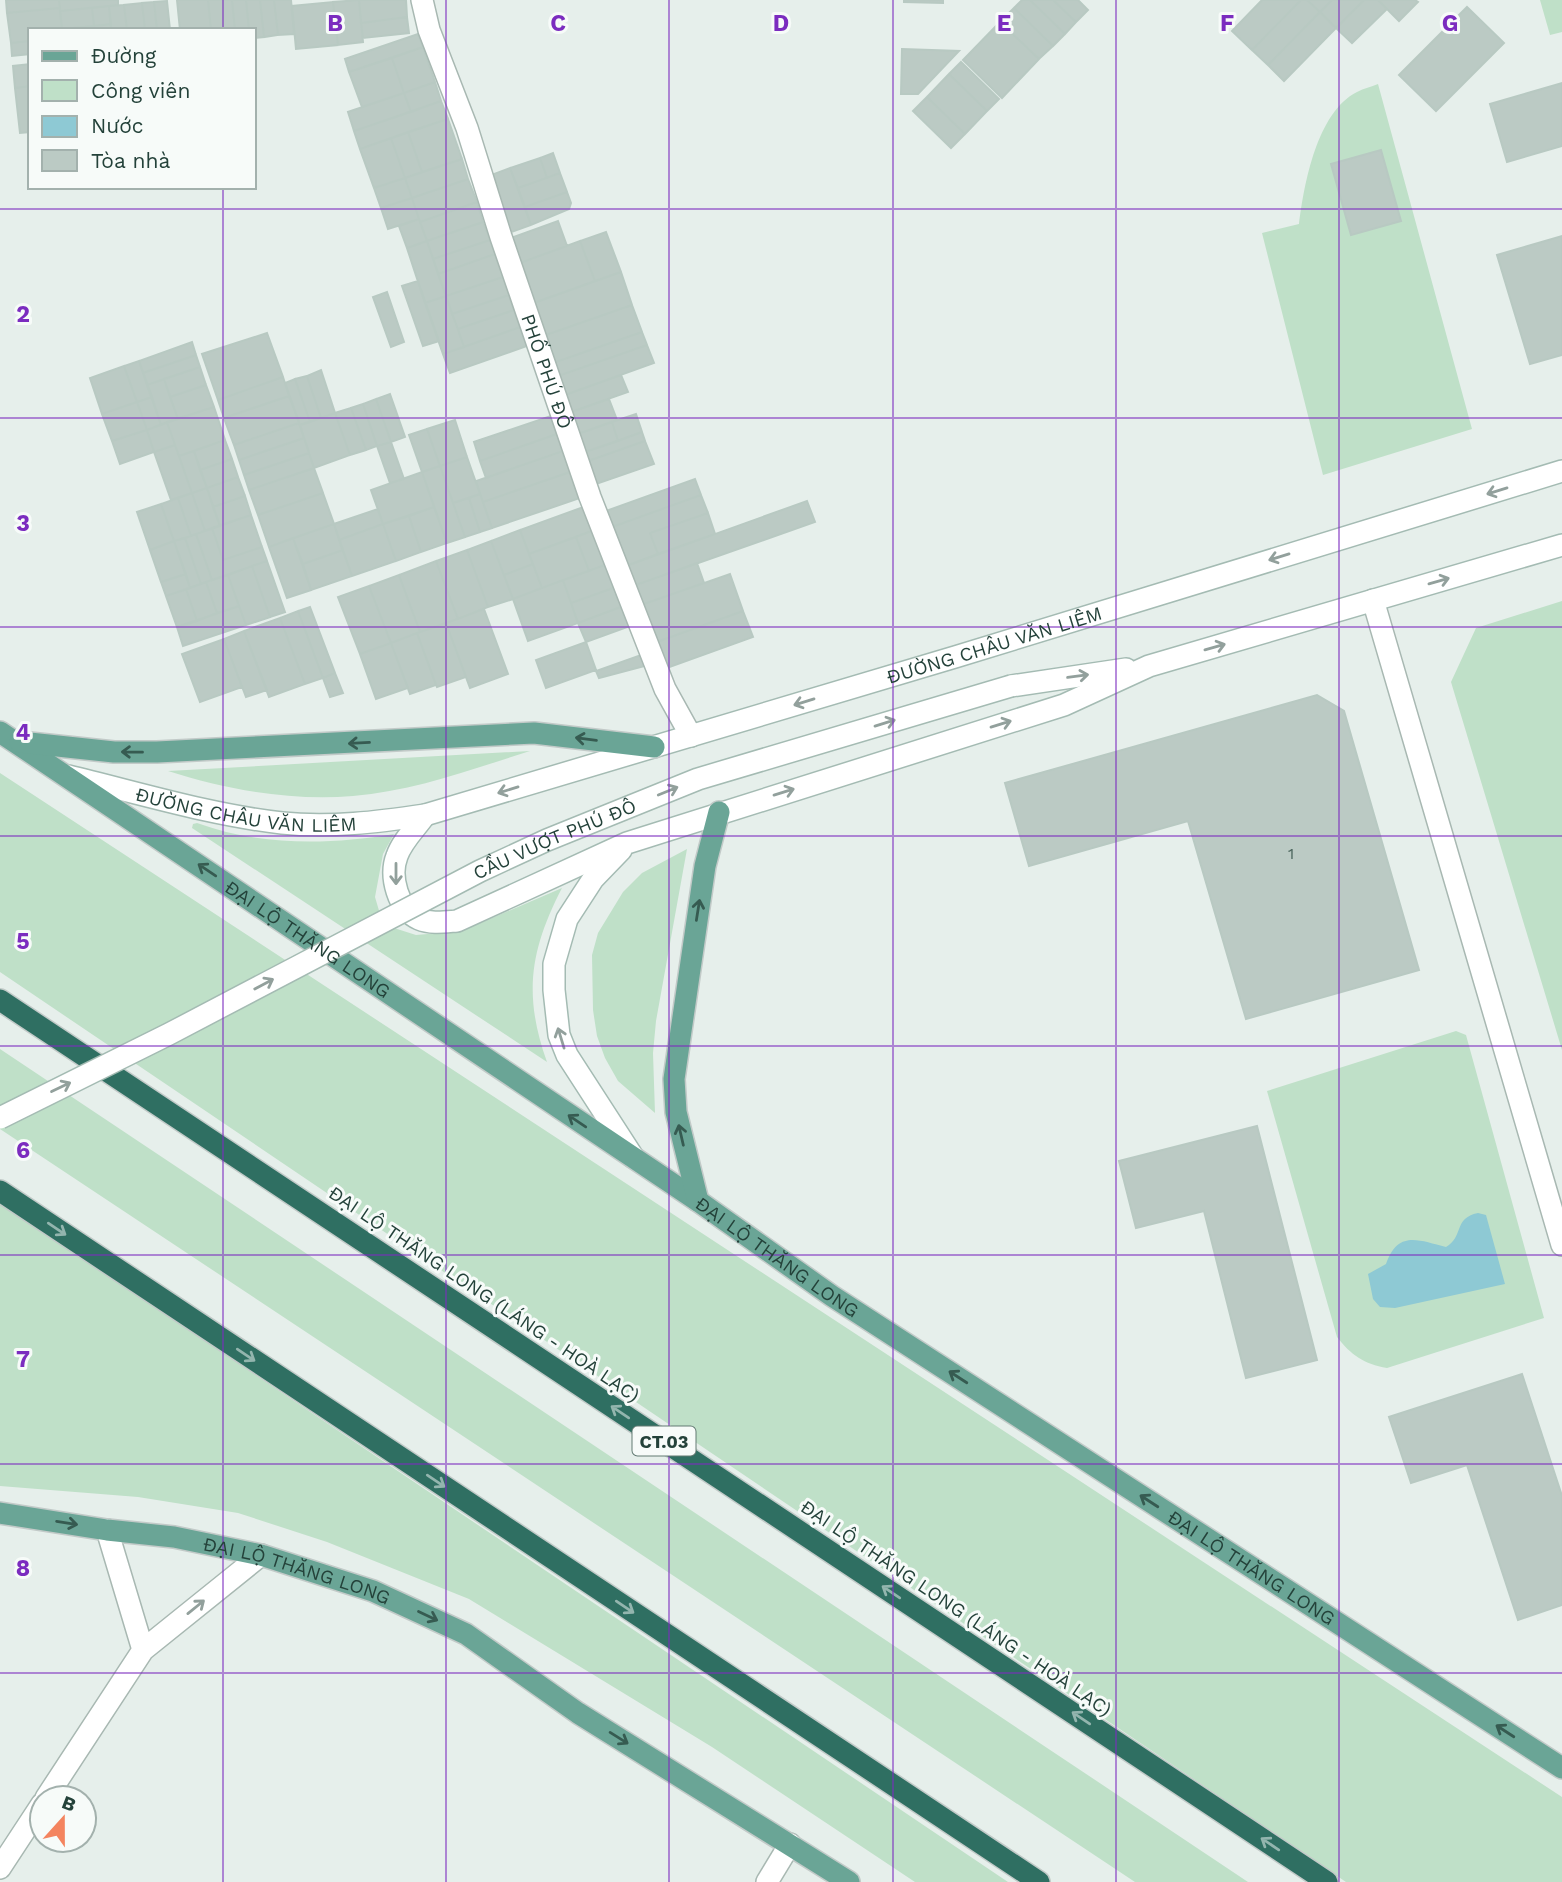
<svg xmlns="http://www.w3.org/2000/svg" width="1562" height="1882" viewBox="0 0 1562 1882" font-family="'Work Sans',sans-serif">
<style>
.green{fill:#bfe0c8}
.water{fill:#8ec9d4}
.building{fill:#bbcac4;stroke:#b8c9c2;stroke-width:2}
.lines{fill:none;stroke-linecap:round;stroke-linejoin:round}
.minor-casing{stroke:#a8b8b2;stroke-width:24}
.tertiary-casing{stroke:#a8b8b2;stroke-width:24}
.secondary-casing{stroke:#a4bbb3;stroke-width:24}
.primary-casing{stroke:#c2cac8;stroke-width:24}
.motorway-casing{stroke:#c2cac8;stroke-width:24}
.minor{stroke:#fff;stroke-width:21}
.tertiary{stroke:#fff;stroke-width:21}
.secondary{stroke:#fff;stroke-width:21}
.primary{stroke:#6aa596;stroke-width:21}
.motorway{stroke:#2f6f62;stroke-width:21}
.secondary-bridge-casing{stroke:#a4bbb3;stroke-width:24;stroke-linecap:butt}
.secondary-bridge{stroke:#fff;stroke-width:21}
.oneway{stroke:#92a09c}
.oneway2{stroke:#365b51}
.oneway3{stroke:#93b5ae}
.grid{fill:none;stroke:#7b2cbf;stroke-width:2;stroke-opacity:0.55}
.labels{text-anchor:middle;dominant-baseline:central;stroke-width:6;stroke-linejoin:round;paint-order:stroke}
.number-label{font-size:16px;fill:#4a645c}
.shield{fill:#f7fbf9;stroke:#637a73;stroke-width:2}
.shield-label{font-size:18px;font-weight:bold;fill:#24423a}
.street-label{font-size:19px;fill:#24423a;stroke:#f7fbf9}
.grid-label{font-size:23px;text-anchor:middle;font-weight:bold;fill:#7b2cbf;stroke:#f7fbf9;stroke-width:6;stroke-linejoin:round;paint-order:stroke}
</style>
<rect width="100%" height="100%" fill="#e6efeb"/>
<!-- green -->
<path class="green" d="M1540,0H1562V32L1550,35Z
M1378,84L1472,429L1323,475L1262,233L1299,224C1304,184 1317,112 1357,92C1364,88 1371,87 1378,84Z
M1562,601V1050L1451,682L1476,628Z
M530,751C473,769 414,791 353,796C291,801 227,790 168,771Z
M0,773L1562,1797V1882H1346L0,972Z
M197,823C260,846 328,845 394,834L383,854L375,897L380,914L394,928L416,935L462,931L562,888C530,950 523,995 547,1062L192,828L193,824Z
M687,849L656,1021L653,1053L655,1113L618,1081L605,1058L597,1036L593,1010L592,955L598,933L623,892L642,873Z
M1456,1031L1466,1035L1544,1318L1387,1368C1364,1364 1351,1355 1337,1337L1267,1091Z
M0,1049L1248,1882H1135L0,1129Z
M0,1203L1008,1882H915L712,1747L469,1599L327,1542L238,1513L138,1497L0,1486Z"/>
<!-- water -->
<path class="water" d="M1478,1213L1486,1215L1505,1284L1395,1308L1380,1307L1373,1299L1368,1274L1386,1264C1398,1230 1418,1240 1446,1247C1464,1237 1453,1218 1478,1213Z"/>
<!-- building -->
<path class="building" d="M6,0H59L60,8L7,13Z
M59,0H118V5L60,11Z
M177,0H208L211,30H180Z
M208,0H232L235,30H211Z
M232,0H246L249,30H235Z
M246,0H260L264,37L254,38V30H249Z
M260,0H274L278,35L264,37Z
M274,0H291L294,34L278,35Z
M359,0H406L407,17L361,23Z
M359,0L363,42L338,45L333,2Z
M904,0H943V3L904,2Z
M1022,0H1030L1065,34L1053,46L1014,8Z
M1030,0H1053L1076,22L1065,34Z
M1053,0H1078L1088,10L1076,22Z
M1262,0H1301L1252,50L1232,31Z
M1301,0H1307L1320,12L1268,65L1252,50Z
M1307,0H1332L1320,12Z
M1332,0H1364L1336,28L1320,12Z
M1364,0H1378L1387,9L1352,43L1336,28Z
M1378,0H1415L1418,2L1399,21Z
M167,1L170,30H157L154,2Z
M154,2L157,30H145L142,3Z
M333,2L338,45L296,49L292,6Z
M142,3L145,30H127L124,5Z
M124,5L127,30H111L109,6Z
M109,6L111,24L94,26L92,8Z
M1467,7L1504,43L1436,111L1399,75Z
M60,8L62,30H30V41L11,43L7,13Z
M92,8L94,26L62,29L60,11Z
M1014,8L1053,46L1039,59L1000,22Z
M1320,12L1336,28L1284,81L1268,65Z
M407,17L409,33L363,38L361,23Z
M1000,22L1039,59L1002,98L963,60Z
M111,24V30L62,29L94,26Z
M418,34L423,47L349,72L345,59Z
M30,41V54L12,56L11,43Z
M423,47L435,82L404,93L392,58Z
M902,49L959,51L918,94H901Z
M392,58L404,93L362,107L349,72Z
M961,62L999,99L987,111L949,74Z
M30,64V86L15,88L13,66Z
M949,74L987,111L965,134L927,97Z
M435,82L441,101L411,112L404,93Z
M1562,83V146L1507,162L1490,104Z
M30,86V132L20,133L15,88Z
M404,93L411,112L354,131L348,112Z
M927,97L965,134L951,148L913,111Z
M441,101L448,119L360,149L354,131Z
M448,119L462,159L422,172L408,132Z
M408,132L422,172L405,178L391,138Z
M391,138L405,178L374,188L360,149Z
M1381,150L1401,221L1351,235L1331,164Z
M553,153L560,173L547,178L540,158Z
M540,158L547,178L518,188L510,168Z
M462,159L468,179L412,198L405,178Z
M510,168L531,225L506,234L486,177Z
M560,173L567,192L525,207L518,188Z
M405,178L412,198L381,208L374,188Z
M468,179L477,202L420,222L412,198Z
M567,192L571,203L569,209L531,225L525,207Z
M412,198L419,219L388,229L381,208Z
M477,202L483,222L427,241L420,222Z
M419,219L427,241L407,248L399,226Z
M558,221L567,246L517,264L508,239Z
M483,222L490,240L433,259L427,241Z
M606,232L621,272L595,281L580,241Z
M1562,236V355L1530,364L1497,255Z
M490,240L495,254L438,274L433,259Z
M427,241L446,296L425,303L407,248Z
M580,241L595,281L531,304L517,264Z
M495,254L503,277L446,296L438,274Z
M621,272L632,305L543,336L531,304Z
M503,277L509,295L452,314L446,296Z
M418,281L439,341L423,346L402,286Z
M387,292L404,342L391,347L373,297Z
M509,295L514,310L458,329L452,314Z
M446,296L464,347L443,354L425,303Z
M632,305L642,332L553,363L543,336Z
M514,310L520,327L464,347L458,329Z
M520,327L527,346L450,373L443,354Z
M642,332L647,345L558,376L553,363Z
M267,333L283,377L218,400L202,354Z
M192,342L196,355L143,373L139,361Z
M647,345L654,363L565,395L558,376Z
M196,355L200,367L147,385L143,373Z
M139,361L152,397L137,402L124,366Z
M124,366L137,402L102,414L90,378Z
M200,367L206,385L170,397L164,379Z
M321,370L335,413L321,418L307,376Z
M621,375L628,392L571,412L565,395Z
M307,376L321,418L310,422L295,379Z
M283,377L289,396L224,418L218,400Z
M164,379L178,419L161,425L147,385Z
M295,379L310,422L300,425L285,383Z
M206,385L214,407L178,419L170,397Z
M390,394L405,437L391,442L376,399Z
M289,396L299,423L234,445L224,418Z
M152,397L161,425L147,430L137,402Z
M376,399L391,442L377,446L363,404Z
M609,399L617,420L578,434L571,412Z
M137,402L147,430L112,441L102,414Z
M363,404L377,446L366,450L351,408Z
M214,407L225,440L179,456L167,422Z
M351,408L366,450L350,455L335,413Z
M335,413L350,455L314,468L300,425Z
M636,414L642,432L618,441L612,422Z
M551,416L557,434L480,461L474,442Z
M455,420L467,457L440,466L427,429Z
M167,422L175,445L154,452L147,430Z
M612,422L618,441L585,452L578,434Z
M299,423L304,438L239,460L234,445Z
M427,429L440,466L422,472L409,435Z
M147,430L154,452L120,464L112,441Z
M642,432L645,441L588,461L585,452Z
M557,434L563,451L486,478L480,461Z
M304,438L309,453L244,475L239,460Z
M225,440L232,459L200,470L194,451Z
M645,441L654,464L596,484L588,461Z
M391,442L404,479L390,483L377,446Z
M175,445L192,493L171,500L154,452Z
M194,451L207,488L192,493L179,456Z
M563,451L570,472L483,502L476,481Z
M309,453L314,468L249,490L244,475Z
M467,457L480,494L453,503L440,466Z
M232,459L238,477L207,488L200,470Z
M440,466L465,537L447,543L422,472Z
M314,468L323,493L258,515L249,490Z
M422,472L434,507L383,524L371,490Z
M570,472L580,498L492,528L483,502Z
M238,477L245,496L213,507L207,488Z
M695,479L701,495L612,527L606,511Z
M207,488L220,526L205,531L192,493Z
M192,493L205,531L191,536L178,498Z
M323,493L334,524L269,547L258,515Z
M480,494L492,528L480,532L469,498Z
M701,495L708,513L650,533L658,554L626,566L612,527Z
M245,496L251,515L220,526L213,507Z
M178,498L191,536L174,541L161,504Z
M469,498L480,532L465,537L453,503Z
M807,501L815,522L633,586L626,566Z
M161,504L174,541L150,550L137,512Z
M589,505L597,529L529,554L520,530Z
M434,507L447,543L421,552L409,516Z
M378,509L383,524L339,540L334,524Z
M708,513L715,534L658,554L650,533Z
M251,515L262,547L223,560L212,528Z
M409,516L421,552L396,561L383,524Z
M334,524L343,550L303,564L293,538Z
M383,524L396,561L352,576L339,540Z
M212,528L223,560L262,547L267,561L212,580L196,534Z
M597,529L610,563L589,571L576,537Z
M520,530L533,564L504,575L491,541Z
M196,534L212,580L201,584L185,538Z
M576,537L589,571L542,588L529,554Z
M185,538L201,584L190,588L174,541Z
M293,538L311,590L287,598L269,547Z
M174,541L186,574L161,582L150,550Z
M491,541L513,599L488,607L467,550Z
M343,550L352,576L311,590L303,564Z
M467,550L488,607L458,619L436,561Z
M267,561L285,612L270,617L252,566Z
M436,561L458,619L420,632L399,575Z
M610,563L619,586L571,603L563,580Z
M697,563L704,583L641,605L633,586Z
M533,564L542,588L513,599L504,575Z
M252,566L270,617L246,625L228,575Z
M186,574L190,588L166,596L161,582Z
M730,574L743,611L654,643L641,605Z
M228,575L239,606L217,613L206,582Z
M399,575L420,632L391,643L369,586Z
M563,580L578,623L528,641L513,599Z
M206,582L217,613L197,621L186,589Z
M369,586L391,643L360,654L338,597Z
M619,586L626,605L578,623L571,603Z
M186,589L197,621L177,627L166,596Z
M626,605L633,625L586,642L578,623Z
M239,606L246,625L183,646L177,627Z
M310,607L335,673L323,678L298,611Z
M484,609L508,674L470,688L446,623Z
M298,611L323,678L305,684L280,618Z
M743,611L753,637L664,669L654,643Z
M280,618L305,684L269,697L244,631Z
M446,623L466,677L437,687L417,633Z
M244,631L267,690L246,697L224,639Z
M417,633L436,685L410,694L391,643Z
M224,639L242,687L200,702L182,654Z
M586,642L596,670L546,688L536,660Z
M391,643L408,688L376,699L360,654Z
M644,654L648,665L599,678L596,671Z
M335,673L343,693L330,697L323,678Z
M1317,695L1344,711L1419,970L1246,1019L1188,821L1029,866L1005,783Z
M1257,1126L1317,1360L1246,1378L1204,1211L1136,1228L1119,1161Z
M1522,1374L1562,1496V1605L1518,1620L1467,1465L1411,1483L1389,1417Z"/>
<g class="lines">
<!-- minor casing -->
<g class="minor-casing">
<path id="minor" d="M1373,600L1562,1245
M107,1530L143,1650
M46,1798L143,1650L261,1555
M0,1868L42,1804"/>
</g>
<!-- tertiary casing -->
<g class="tertiary-casing">
<g id="tertiary">
<path id="s1" d="M422,0L429,30L467,128L501,237L590,497L665,689L691,736"/>
<path d="M767,1882L790,1844"/>
</g>
</g>
<!-- secondary casing -->
<g class="secondary-casing">
<g id="secondary">
<path d="M1011,686L1126,669"/>
<path id="s2" d="M68,776C139,793 210,815 282,823C330,828 378,822 425,815L955,657L1562,471"/>
<path d="M425,815C416,828 402,841 397,856C389,876 398,910 419,919C431,924 444,922 457,921L627,843L1064,705L1149,666L1562,545"/>
<path d="M621,850L593,879L567,919L554,964V990L559,1035L567,1055L633,1157"/>
</g>
</g>
<!-- primary casing -->
<g class="primary-casing">
<g id="primary">
<path id="s3" d="M0,732L698,1201L832,1296L1562,1768"/>
<path d="M20,742L114,752H157L534,733L654,747"/>
<path d="M698,1201L676,1112L674,1079L705,866L719,812"/>
<path id="s4" d="M0,1513L107,1530L174,1537L261,1555L373,1591L466,1634L578,1713L849,1882"/>
</g>
</g>
<!-- motorway casing -->
<g class="motorway-casing">
<path id="motorway" d="M0,1000L1327,1882
M0,1191L1039,1882"/>
</g>
<!-- minor -->
<use href="#minor" class="minor"/>
<!-- tertiary -->
<use href="#tertiary" class="tertiary"/>
<!-- secondary -->
<use href="#secondary" class="secondary"/>
<!-- primary -->
<use href="#primary" class="primary"/>
<!-- motorway -->
<use href="#motorway" class="motorway"/>
<!-- secondary-bridge casing -->
<g class="secondary-bridge-casing">
<g id="secondary-bridge">
<path id="s5" d="M0,1118L169,1034L480,871L547,840L698,779L1011,686"/>
</g>
</g>
<!-- secondary-bridge -->
<use href="#secondary-bridge" class="secondary-bridge"/>
</g>
<!-- one-way arrows -->
<defs><path id="oneway-shaft" d="M-6 0H5M1.5-3L5.5 0L1.5 3" fill="none" stroke-width="1.6" stroke-linecap="round" stroke-linejoin="round" transform="scale(1.75)"/></defs>
<g class="oneway">
<use href="#oneway-shaft" transform="translate(1497 491) rotate(163)"/>
<use href="#oneway-shaft" transform="translate(1279 557) rotate(163)"/>
<use href="#oneway-shaft" transform="translate(1439 581) rotate(-16)"/>
<use href="#oneway-shaft" transform="translate(1215 647) rotate(-16)"/>
<use href="#oneway-shaft" transform="translate(1078 676) rotate(-8)"/>
<use href="#oneway-shaft" transform="translate(804 702) rotate(163)"/>
<use href="#oneway-shaft" transform="translate(885 723) rotate(-17)"/>
<use href="#oneway-shaft" transform="translate(1001 724) rotate(-17)"/>
<use href="#oneway-shaft" transform="translate(508 790) rotate(163)"/>
<use href="#oneway-shaft" transform="translate(668 791) rotate(-22)"/>
<use href="#oneway-shaft" transform="translate(784 792) rotate(-17)"/>
<use href="#oneway-shaft" transform="translate(396 874) rotate(90)"/>
<use href="#oneway-shaft" transform="translate(264 984) rotate(-28)"/>
<use href="#oneway-shaft" transform="translate(561 1038) rotate(-107)"/>
<use href="#oneway-shaft" transform="translate(61 1087) rotate(-26)"/>
<use href="#oneway-shaft" transform="translate(196 1607) rotate(-39)"/>
</g>
<g class="oneway2">
<use href="#oneway-shaft" transform="translate(586 739) rotate(-173)"/>
<use href="#oneway-shaft" transform="translate(359 743) rotate(177)"/>
<use href="#oneway-shaft" transform="translate(132 752) rotate(-179)"/>
<use href="#oneway-shaft" transform="translate(207 870) rotate(-146)"/>
<use href="#oneway-shaft" transform="translate(698 910) rotate(-81)"/>
<use href="#oneway-shaft" transform="translate(577 1121) rotate(-146)"/>
<use href="#oneway-shaft" transform="translate(681 1135) rotate(-103)"/>
<use href="#oneway-shaft" transform="translate(958 1377) rotate(-147)"/>
<use href="#oneway-shaft" transform="translate(1149 1501) rotate(-147)"/>
<use href="#oneway-shaft" transform="translate(67 1523) rotate(9)"/>
<use href="#oneway-shaft" transform="translate(428 1616) rotate(25)"/>
<use href="#oneway-shaft" transform="translate(1505 1731) rotate(-147)"/>
<use href="#oneway-shaft" transform="translate(619 1738) rotate(32)"/>
</g>
<g class="oneway3">
<use href="#oneway-shaft" transform="translate(57 1229) rotate(34)"/>
<use href="#oneway-shaft" transform="translate(246 1355) rotate(34)"/>
<use href="#oneway-shaft" transform="translate(620 1412) rotate(-146)"/>
<use href="#oneway-shaft" transform="translate(436 1481) rotate(34)"/>
<use href="#oneway-shaft" transform="translate(891 1592) rotate(-146)"/>
<use href="#oneway-shaft" transform="translate(625 1607) rotate(34)"/>
<use href="#oneway-shaft" transform="translate(1081 1718) rotate(-146)"/>
<use href="#oneway-shaft" transform="translate(1270 1844) rotate(-146)"/>
</g>
<!-- grid -->
<path class="grid" d="M223,0V30M446,0V1882M669,0V1882M893,0V1882M1116,0V1882M1339,0V1882M223,187V1882M0,209H1562M0,418H1562M0,627H1562M0,836H1562M0,1046H1562M0,1255H1562M0,1464H1562M0,1673H1562"/>
<g class="labels">
<!-- number labels -->
<g class="number-label">
<text x="1291" y="853">1</text>
</g>
<!-- shield labels -->
<rect class="shield" x="632.5" y="1426.5" width="63" height="29" rx="5"/>
<g class="shield-label">
<text x="664" y="1441">CT.03</text>
</g>
<!-- street labels -->
<g class="street-label">
<text stroke="none"><textPath href="#s1" startOffset="392">PHỐ PHÚ ĐÔ</textPath></text>
<text stroke="none"><textPath href="#s2" startOffset="957">ĐƯỜNG CHÂU VĂN LIÊM</textPath></text>
<text stroke="none"><textPath href="#s2" startOffset="182">ĐƯỜNG CHÂU VĂN LIÊM</textPath></text>
<text stroke="none"><textPath href="#s5" startOffset="621">CẦU VƯỢT PHÚ ĐÔ</textPath></text>
<text stroke="none"><textPath href="#s3" startOffset="371">ĐẠI LỘ THĂNG LONG</textPath></text>
<text stroke="none"><textPath href="#s3" startOffset="938">ĐẠI LỘ THĂNG LONG</textPath></text>
<text transform="translate(484 1294) rotate(34)">ĐẠI LỘ THĂNG LONG (LÁNG - HOÀ LẠC)</text>
<text stroke="none"><textPath href="#s3" startOffset="1505">ĐẠI LỘ THĂNG LONG</textPath></text>
<text stroke="none"><textPath href="#s4" startOffset="303">ĐẠI LỘ THĂNG LONG</textPath></text>
<text transform="translate(956 1608) rotate(34)">ĐẠI LỘ THĂNG LONG (LÁNG - HOÀ LẠC)</text>
</g>
</g>
<g class="grid-label">
<text x="335" y="31">B</text>
<text x="558" y="31">C</text>
<text x="781" y="31">D</text>
<text x="1004" y="31">E</text>
<text x="1227" y="31">F</text>
<text x="1450" y="31">G</text>
<text x="23" y="322">2</text>
<text x="23" y="531">3</text>
<text x="23" y="740">4</text>
<text x="23" y="949">5</text>
<text x="23" y="1158">6</text>
<text x="23" y="1367">7</text>
<text x="23" y="1576">8</text>
</g>
<!-- legend -->
<rect x="28" y="28" width="228" height="161" fill="#f7fbf9" stroke="#a3b1ad" stroke-width="2"/>
<rect x="42" y="51" width="35" height="10" fill="#6aa596" stroke="#a3b1ad" stroke-width="2"/>
<text x="91" y="63" font-size="21" fill="#24423a">Đường</text>
<rect x="42" y="80" width="35" height="21" fill="#bfe0c8" stroke="#a3b1ad" stroke-width="2"/>
<text x="91" y="98" font-size="21" fill="#24423a">Công viên</text>
<rect x="42" y="116" width="35" height="21" fill="#8ec9d4" stroke="#a3b1ad" stroke-width="2"/>
<text x="91" y="133" font-size="21" fill="#24423a">Nước</text>
<rect x="42" y="150" width="35" height="21" fill="#bbcac4" stroke="#a3b1ad" stroke-width="2"/>
<text x="91" y="168" font-size="21" fill="#24423a">Tòa nhà</text>
<!-- north arrow -->
<g transform="translate(63 1819) rotate(21)"><circle r="33" fill="#f7fbf9" stroke="#a3b1ad" stroke-width="2"/>
<path d="M0-5L12 26L0 18L-12 26Z" fill="#f4845f"/>
<text y="-10" font-size="19" font-weight="bold" text-anchor="middle" fill="#24423a">B</text>
</g>
</svg>
